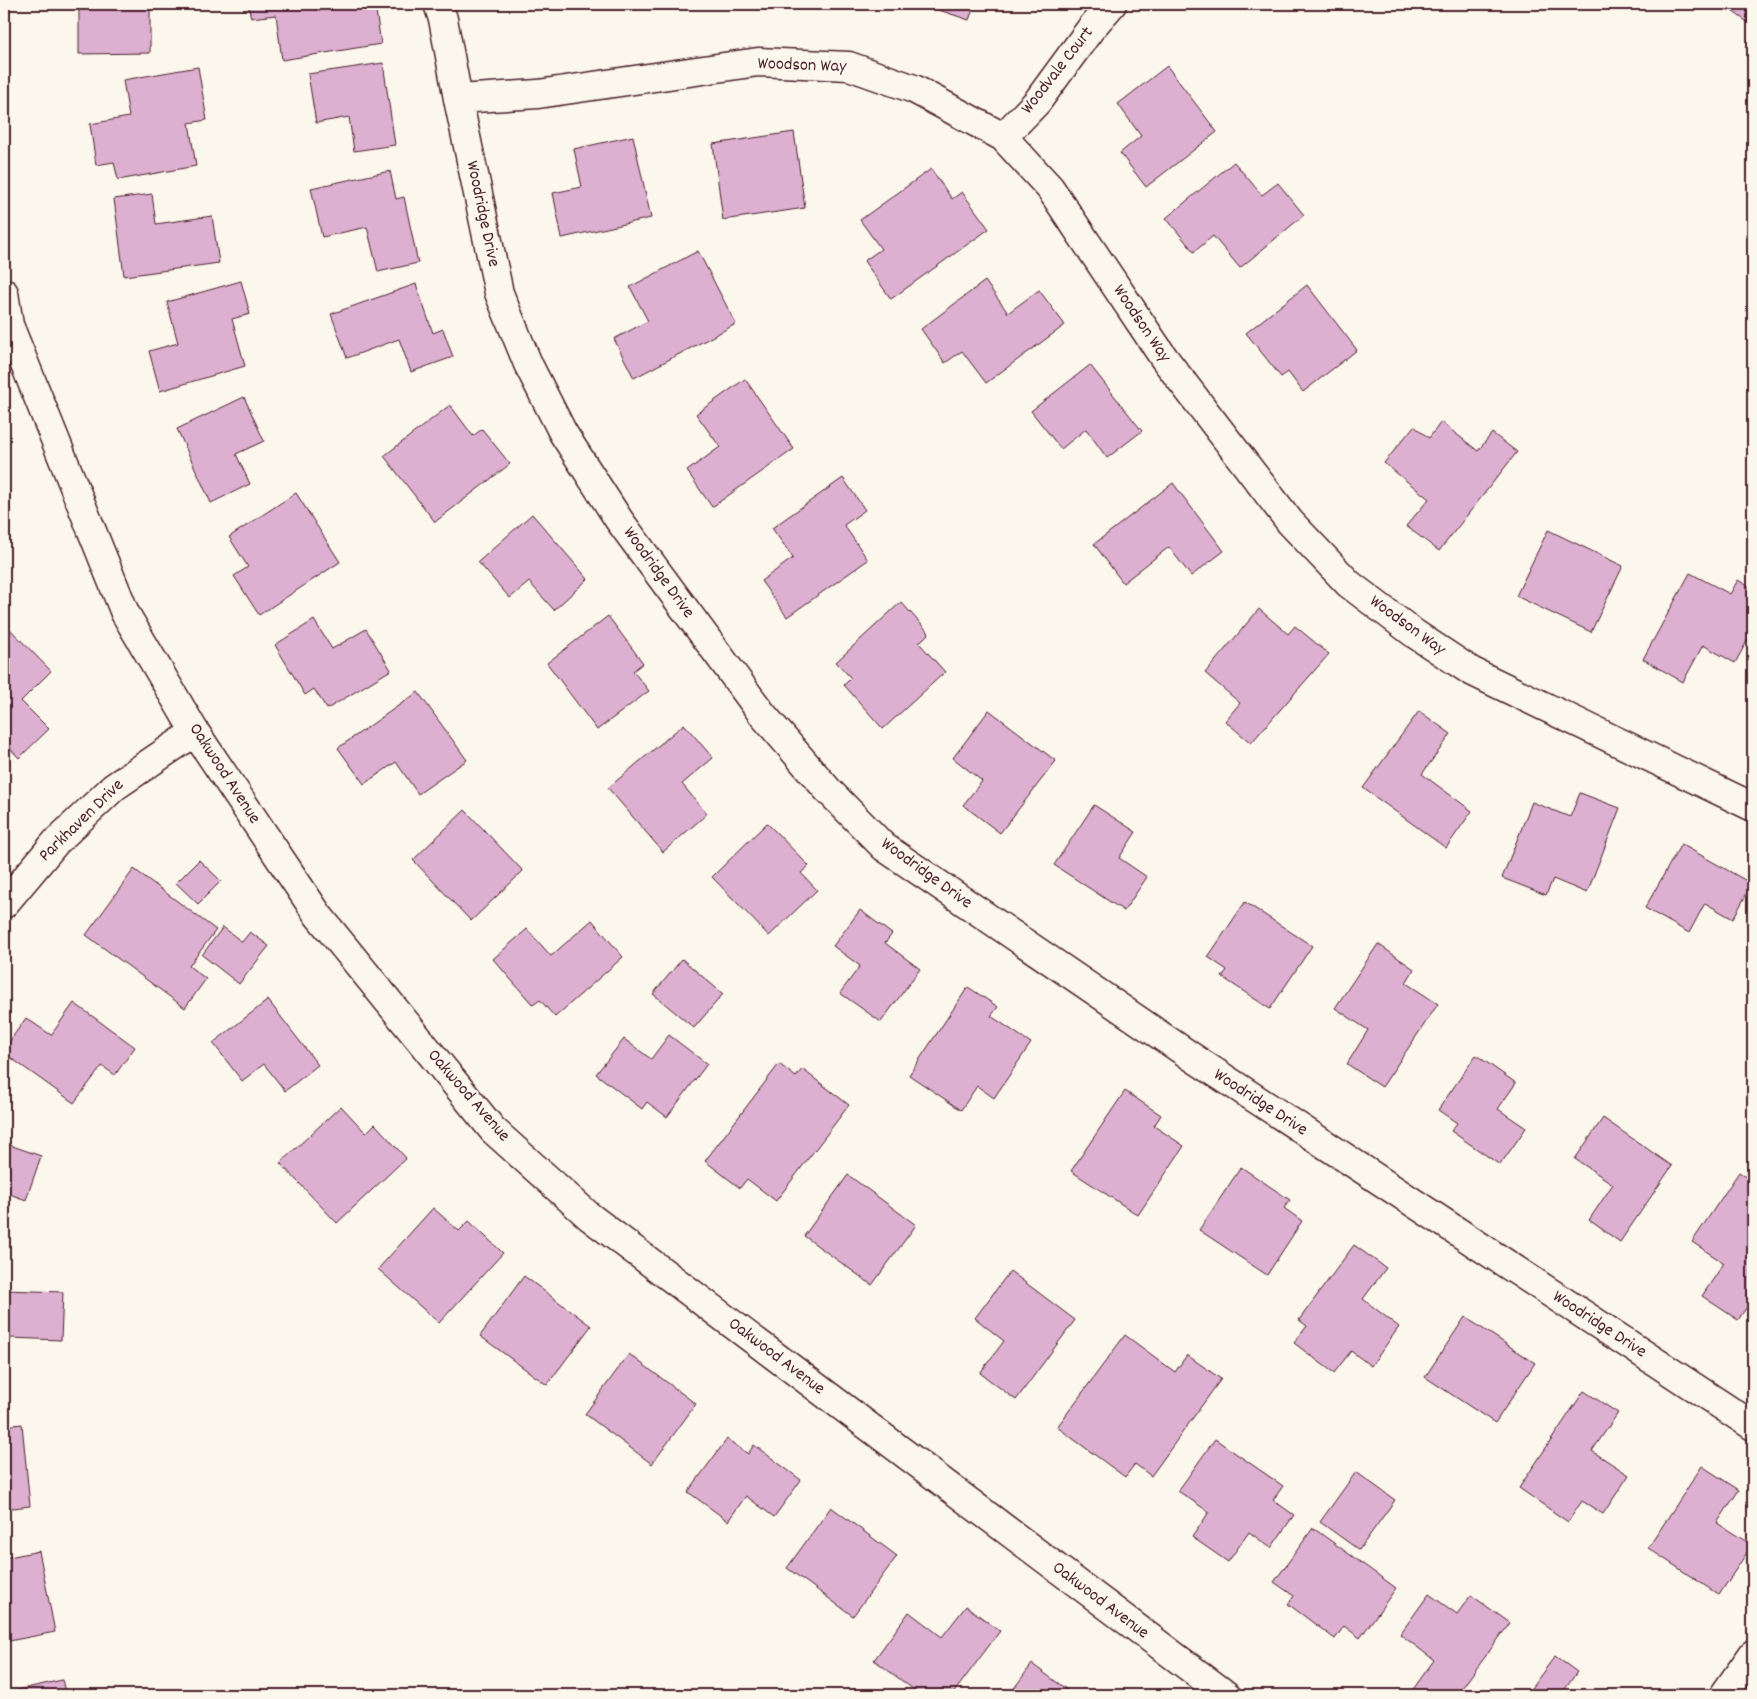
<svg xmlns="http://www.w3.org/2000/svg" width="1757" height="1699" viewBox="0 0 1757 1699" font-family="Dekko,sans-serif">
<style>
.building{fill:#ddb0d2;stroke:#4a1f2b}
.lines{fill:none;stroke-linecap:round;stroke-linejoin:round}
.street-casing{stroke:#4a1f2b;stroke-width:31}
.secondary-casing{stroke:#4a1f2b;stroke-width:31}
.street{stroke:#fbf7ec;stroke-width:28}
.secondary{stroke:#fbf7ec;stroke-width:28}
.labels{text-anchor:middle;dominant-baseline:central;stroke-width:4;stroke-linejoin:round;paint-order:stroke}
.street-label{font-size:18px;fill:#4a1f2b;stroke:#fbf7ec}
</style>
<rect width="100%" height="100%" fill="#fbf7ec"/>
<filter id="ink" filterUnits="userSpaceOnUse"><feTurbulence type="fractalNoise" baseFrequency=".02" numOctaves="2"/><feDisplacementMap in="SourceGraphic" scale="10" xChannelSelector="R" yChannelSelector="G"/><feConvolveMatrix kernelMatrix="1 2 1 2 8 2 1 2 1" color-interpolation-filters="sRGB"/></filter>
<g filter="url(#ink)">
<!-- building -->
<path class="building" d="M79,4H150V53L79,54Z
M248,4H335V7L356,4H375L381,44L282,60L276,15L251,18Z
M552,4H577L552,7Z
M928,4H975L969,20L927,6Z
M1722,4H1753V26Z
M383,63L395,145L354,151L349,117L316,123L308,74Z
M1167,66L1217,132L1146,187L1120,153L1141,136L1118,104Z
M198,67L207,120L189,123L196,166L118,180L114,162L96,165L90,124L129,117L123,80Z
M794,132L805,208L723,220L713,144Z
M633,136L651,218L562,238L553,193L582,187L574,149Z
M1234,162L1262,195L1278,183L1304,215L1240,268L1213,236L1194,252L1166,218Z
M931,169L952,199L962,192L989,229L891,299L864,261L881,249L860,220Z
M390,171L396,199L404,197L418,263L378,272L367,227L322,237L311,188Z
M152,194L156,224L212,216L219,263L124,276L114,199Z
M698,251L736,324L634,378L614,339L648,321L630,287Z
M241,281L250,314L232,319L245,366L160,391L149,351L178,343L167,302Z
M985,281L1008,313L1039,290L1065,325L986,383L962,351L945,363L921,329Z
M416,284L433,333L443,329L453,357L411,372L399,339L347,358L331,314Z
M1307,285L1357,350L1303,392L1288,372L1281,377L1246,333Z
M1090,365L1142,431L1107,458L1086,429L1061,449L1031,411Z
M745,379L794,449L712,507L687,471L720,447L696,414Z
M244,397L264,441L236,454L250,484L211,503L177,429Z
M450,405L473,436L482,429L510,464L435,522L384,456Z
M1441,422L1478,451L1492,433L1517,452L1439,551L1406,526L1429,499L1384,463L1414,426L1429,438Z
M843,478L865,510L844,525L868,560L787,617L761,581L793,558L772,528Z
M1173,483L1224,551L1191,576L1169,547L1123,583L1094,544Z
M296,493L340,562L259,615L234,576L248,567L229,537Z
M532,514L588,579L554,610L529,582L510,598L478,562Z
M1548,530L1623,566L1591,632L1516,596Z
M1690,573L1730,594L1738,580L1753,589V599L1752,602L1753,603V630L1735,663L1703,645L1683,682L1643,659Z
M901,602L929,633L919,643L945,672L883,729L844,685L851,678L836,662Z
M1259,609L1288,634L1295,626L1329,654L1251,743L1225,721L1240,703L1205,673Z
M608,616L643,663L633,671L649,691L597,730L547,663Z
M314,620L332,649L366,629L391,670L327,709L314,689L305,695L275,645Z
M4,623L51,671L21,701L49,729L19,758L4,742Z
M418,692L467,760L418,794L396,762L364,784L338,748Z
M989,710L1056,761L1000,833L963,805L982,781L953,758Z
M1419,711L1451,734L1422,774L1472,811L1446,848L1363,788Z
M684,724L713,758L682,784L707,814L663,852L608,788Z
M1580,793L1620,808L1587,893L1553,879L1546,895L1502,878L1532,802L1570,817Z
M1094,805L1136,832L1119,858L1147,877L1124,911L1054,865Z
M465,810L523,871L471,921L413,860Z
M767,823L809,866L801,873L817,890L769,936L712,877Z
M1681,844L1752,884L1733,919L1705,903L1689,933L1645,908Z
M199,860L221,881L198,904L176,883Z
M134,869L216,930L189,966L206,979L185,1008L86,935Z
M1245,902L1312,946L1270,1009L1222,977L1227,970L1208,957Z
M860,910L892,934L885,943L920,969L881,1022L840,993L860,966L833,946Z
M592,920L623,957L555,1017L540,1000L533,1005L493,959L527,929L551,956Z
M223,927L242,942L250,932L269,946L239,984L202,955Z
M1378,944L1414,969L1406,983L1438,1004L1382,1087L1347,1064L1368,1030L1335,1008Z
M682,959L723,994L694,1028L653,994Z
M968,987L998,1007L991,1016L1031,1043L994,1098L977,1086L961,1110L909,1075Z
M268,1000L318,1065L285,1091L264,1064L242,1081L213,1043Z
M74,1003L135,1047L115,1075L102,1066L74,1103L4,1053V1049L26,1018L51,1035Z
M669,1035L707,1064L667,1117L647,1102L642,1109L596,1074L624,1039L651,1059Z
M1476,1055L1516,1083L1498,1109L1526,1128L1500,1165L1451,1131L1457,1123L1438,1110Z
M779,1064L796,1077L802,1069L849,1105L776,1201L747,1179L740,1188L705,1161Z
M1125,1091L1161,1115L1154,1126L1184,1146L1138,1215L1071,1171Z
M341,1106L366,1133L375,1124L406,1158L337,1223L280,1163Z
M1603,1118L1672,1166L1620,1242L1589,1220L1613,1184L1575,1159Z
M4,1143L41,1156L26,1200L4,1192Z
M1241,1167L1290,1200L1284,1208L1302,1221L1267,1275L1199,1230Z
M1739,1172L1753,1182V1298L1738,1320L1702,1296L1724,1263L1692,1242Z
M848,1175L916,1225L872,1285L804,1236Z
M433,1208L459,1231L469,1221L503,1253L439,1323L378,1269Z
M1354,1245L1386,1268L1363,1299L1399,1327L1371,1366L1351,1351L1334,1373L1294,1343L1307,1326L1299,1320Z
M1010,1271L1075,1320L1016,1400L980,1373L1004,1341L975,1318Z
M524,1276L591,1326L547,1385L480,1336Z
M4,1290L63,1292L61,1340L10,1338L8,1376H4Z
M1465,1317L1535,1363L1495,1423L1425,1377Z
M1125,1335L1175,1372L1187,1355L1221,1379L1151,1476L1135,1464L1125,1477L1057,1427Z
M629,1354L696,1404L652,1464L585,1414Z
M1584,1391L1618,1413L1592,1451L1629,1475L1603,1514L1582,1501L1568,1522L1519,1488Z
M22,1424L30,1506L4,1509V1426Z
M727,1439L748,1454L754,1445L801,1480L774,1517L746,1496L728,1521L688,1492Z
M1215,1439L1283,1486L1273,1500L1294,1515L1271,1548L1249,1532L1228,1562L1192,1537L1209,1512L1178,1491Z
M1702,1466L1739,1490L1717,1523L1752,1545L1719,1595L1648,1548Z
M1356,1472L1395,1500L1359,1550L1320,1522Z
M831,1507L897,1556L853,1616L787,1568Z
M1313,1528L1396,1588L1360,1638L1344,1626L1335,1639L1288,1604L1294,1596L1274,1582Z
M39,1551L55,1632L4,1642V1558Z
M1429,1594L1457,1614L1471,1595L1510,1623L1457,1695H1409L1434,1660L1400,1634Z
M966,1606L1000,1631L952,1695H921L874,1660L909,1612L942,1637Z
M1555,1656L1577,1672L1561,1695H1526Z
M1032,1664L1074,1695H1009Z
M62,1680L66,1695H5L4,1693Z"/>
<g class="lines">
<!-- street casing -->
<g class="street-casing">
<path id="street" d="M438,4L443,19L458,99L499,293L528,364L563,433L619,520L763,715L827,789L884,847L1192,1057L1753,1426
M458,99L538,94L758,62L849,66L914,89L1003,137L1050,188L1164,358L1290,522L1349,584L1415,634L1471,671L1753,807
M1003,137L1037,102L1092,27L1112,4
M4,904L56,842L114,787L195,732
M1724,1695L1753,1654"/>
</g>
<!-- secondary casing -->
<g class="secondary-casing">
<path id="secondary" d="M4,293L9,325L125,613L195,732L318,915L493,1130L590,1217L1226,1695"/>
</g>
<!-- street -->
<use href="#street" class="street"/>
<!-- secondary -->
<use href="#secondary" class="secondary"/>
</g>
</g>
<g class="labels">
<!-- street labels -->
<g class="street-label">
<text transform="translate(802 66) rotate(2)">Woodson Way</text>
<text transform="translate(1058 71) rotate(-52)">Woodvale Court</text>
<text transform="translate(482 214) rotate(78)">Woodridge Drive</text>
<text transform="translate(1141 324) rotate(56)">Woodson Way</text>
<text transform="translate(658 573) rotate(54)">Woodridge Drive</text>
<text transform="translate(1407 626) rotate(36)">Woodson Way</text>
<text transform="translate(224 774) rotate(57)">Oakwood Avenue</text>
<text transform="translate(82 821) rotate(-44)">Parkhaven Drive</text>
<text transform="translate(926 874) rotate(36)">Woodridge Drive</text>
<text transform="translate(468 1096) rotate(49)">Oakwood Avenue</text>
<text transform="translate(1260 1103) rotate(33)">Woodridge Drive</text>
<text transform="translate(1599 1325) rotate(33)">Woodridge Drive</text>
<text transform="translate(776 1357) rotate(37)">Oakwood Avenue</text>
<text transform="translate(1100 1601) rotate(37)">Oakwood Avenue</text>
</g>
</g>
<!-- margin -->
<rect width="1757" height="1699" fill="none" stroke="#fbf7ec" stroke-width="20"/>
<rect x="10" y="10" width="1737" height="1679" fill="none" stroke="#4a1f2b" stroke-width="2" filter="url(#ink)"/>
</svg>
